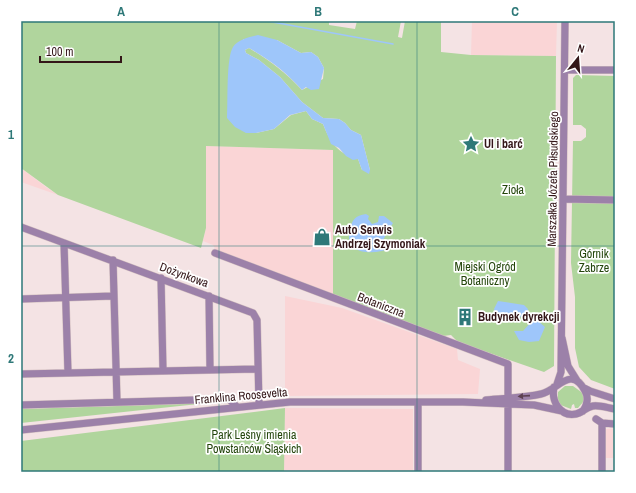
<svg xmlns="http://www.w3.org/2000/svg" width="636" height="493" viewBox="0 0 636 493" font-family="'Archivo Narrow',sans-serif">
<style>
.built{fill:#fad5d6}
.green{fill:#b0d59d;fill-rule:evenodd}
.water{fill:#9ec6fa}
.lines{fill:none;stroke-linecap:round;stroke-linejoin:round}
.stream{stroke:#9ec6fa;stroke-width:1.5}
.minor-casing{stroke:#d1bebf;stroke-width:8}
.minor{stroke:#9c81a9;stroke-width:7}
.oneway{fill:#5d4152}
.grid{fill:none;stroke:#2e7878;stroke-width:1;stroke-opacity:0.55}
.labels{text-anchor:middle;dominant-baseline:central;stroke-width:3.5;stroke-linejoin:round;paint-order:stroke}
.poi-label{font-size:12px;font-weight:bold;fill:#331618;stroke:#fff;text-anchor:start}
.street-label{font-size:12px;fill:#331618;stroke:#fff}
.park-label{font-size:12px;fill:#23450b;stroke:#fff}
.neatline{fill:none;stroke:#2e7878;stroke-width:1.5}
.grid-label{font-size:13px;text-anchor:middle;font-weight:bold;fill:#2e7878}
</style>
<rect width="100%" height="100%" fill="#f4e3e4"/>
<!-- built -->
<path class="built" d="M472,21H557L556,56L471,55Z
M206,146L333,150V296L217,252L213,245L203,241L206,228Z
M21,168L46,187L58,195L21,182Z
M285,296L342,308L457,349L458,360L480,369L478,394L285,396Z
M285,408L413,409V472H284Z
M615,428V458H605L606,429Z"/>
<!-- green -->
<path class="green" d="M21,21H329V25L355,29L357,21H401L398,37L402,38L405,21H441V52L471,55L556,56L554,366L544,372L458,342L451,335L443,336L333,296V150L206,146V228L201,248L58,195L21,168ZM243,39L277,40L301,53L311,52L318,57L324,68L323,79L302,90C284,71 270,61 249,48L245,50L246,53L259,60L280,77L302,102L323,118L339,119L345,123L351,130L361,135L370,170H362L358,159C338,154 330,142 323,124L312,119L306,111L291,115L274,129L256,133Z
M576,75L615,76V389L591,380L579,367L575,348V297L571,263L573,141H581L586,137V129L581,125H573V78Z
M565,386H573L584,394V401L578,408H575L574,404L572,405L571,409L558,404V392Z
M212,403L189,405L21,423V409Z
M285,408L284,472H21V441Z"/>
<!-- water -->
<path class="water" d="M258,35L277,40L301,53L311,52L318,57L324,68L319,89L311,90L306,87L302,90C285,71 271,61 249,48L245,50L246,53L259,60L280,77L302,102L323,118L339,119L345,123L351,130L361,135L370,170L369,174L362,170L358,159L353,160L346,156L339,148L331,144L323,124L312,119L306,111L290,115L274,129L256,133H246L235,127L227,118C228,103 226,58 233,47C238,39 250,37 258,35Z
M366,214L369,216L368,219L372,224L378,222L379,216H384L393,223L383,240L384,243L389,244L392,248C375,255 343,256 350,230C352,219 355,216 366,214Z
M498,301L524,305L528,309L527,313C514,321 500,330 494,309Z
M533,320L538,321L545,327L539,341L529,342L519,340L514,331H523Z"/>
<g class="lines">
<!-- stream -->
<path class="stream" d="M267,21L393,44"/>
<!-- minor casing -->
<g class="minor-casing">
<path id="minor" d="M565,70H615
M563,199L615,200
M21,227L253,313L257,320L259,404
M64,243L68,373
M215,253L508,364V397
M113,260L117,402
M161,278L163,371
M209,296L210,370
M21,299L113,296
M562,338L568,366L578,382
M21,374L257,369
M557,384L561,372L565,21
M554,387C551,401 560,417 576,414C582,413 586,407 593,406C600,405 608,408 615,409
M584,388L590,391L615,399
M486,400C504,398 523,398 541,394C557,391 571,364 585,391C589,398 587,405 583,411
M21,405L229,399L236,406
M596,419L602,423V472
M602,423L615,424
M21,430L290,402H463L534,405L562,411
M418,472V402
M508,472V404"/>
</g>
<!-- minor -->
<use href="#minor" class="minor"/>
</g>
<!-- one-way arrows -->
<defs><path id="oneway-solid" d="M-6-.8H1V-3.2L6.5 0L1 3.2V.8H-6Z"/></defs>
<use class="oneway" href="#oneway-solid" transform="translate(524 396) rotate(176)"/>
<!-- grid -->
<path class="grid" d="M219,21V472M417,21V472M21,246H615"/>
<!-- icons -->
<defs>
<g id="sight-bare" transform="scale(1.38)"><path d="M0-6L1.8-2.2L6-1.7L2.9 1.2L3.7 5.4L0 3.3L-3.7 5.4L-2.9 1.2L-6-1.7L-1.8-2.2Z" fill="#2e7878" stroke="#fff" stroke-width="2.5" paint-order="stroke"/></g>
<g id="shop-bare" transform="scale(1.38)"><path d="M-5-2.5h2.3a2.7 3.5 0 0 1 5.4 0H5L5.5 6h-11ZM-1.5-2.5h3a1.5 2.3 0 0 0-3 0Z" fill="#2e7878" stroke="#fff" stroke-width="2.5" paint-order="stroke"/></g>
<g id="building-bare" transform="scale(1.38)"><path d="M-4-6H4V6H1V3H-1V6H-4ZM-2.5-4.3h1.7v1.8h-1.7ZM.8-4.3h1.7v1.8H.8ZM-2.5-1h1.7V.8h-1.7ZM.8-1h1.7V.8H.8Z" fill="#2e7878" stroke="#fff" stroke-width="2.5" paint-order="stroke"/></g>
</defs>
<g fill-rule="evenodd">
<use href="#sight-bare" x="471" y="144"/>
<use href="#shop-bare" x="322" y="237"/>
<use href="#building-bare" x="465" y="317"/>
</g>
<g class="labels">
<!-- poi labels -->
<g class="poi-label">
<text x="484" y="144">Ul i barć</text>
<text x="335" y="230">Auto Serwis<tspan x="335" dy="14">Andrzej Szymoniak</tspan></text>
<text x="478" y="317">Budynek dyrekcji</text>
</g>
<!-- street labels -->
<g class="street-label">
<text transform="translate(553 179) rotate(-89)">Marszałka Józefa Piłsudskiego</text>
<text transform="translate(184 275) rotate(20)">Dożynkowa</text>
<text transform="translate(381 305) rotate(21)">Botaniczna</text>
<text transform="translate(241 396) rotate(-5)">Franklina Roosevelta</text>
</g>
<!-- park labels -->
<g class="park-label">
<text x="513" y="190">Zioła</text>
<text x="594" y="254">Górnik<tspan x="594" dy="14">Zabrze</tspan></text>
<text x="485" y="267">Miejski Ogród<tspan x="485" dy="14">Botaniczny</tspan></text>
<text x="254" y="435">Park Leśny imienia<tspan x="254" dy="14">Powstańców Śląskich</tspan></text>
</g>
</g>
<!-- border -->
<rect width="636" height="493" fill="none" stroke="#ffffff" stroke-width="44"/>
<!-- north arrow -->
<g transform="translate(578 58) rotate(17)" stroke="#ffffff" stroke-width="3" paint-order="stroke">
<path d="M0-3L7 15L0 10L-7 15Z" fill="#331618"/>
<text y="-6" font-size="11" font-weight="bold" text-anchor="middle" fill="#331618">N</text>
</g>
<!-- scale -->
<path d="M40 56v6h81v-6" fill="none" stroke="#331618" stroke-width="2"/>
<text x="46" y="56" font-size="12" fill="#331618" stroke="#ffffff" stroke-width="3" paint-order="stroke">100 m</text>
<rect x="22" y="22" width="592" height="449" class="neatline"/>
<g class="grid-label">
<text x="121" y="16">A</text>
<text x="318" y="16">B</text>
<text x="515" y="16">C</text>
<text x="11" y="139">1</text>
<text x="11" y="363">2</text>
</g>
</svg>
